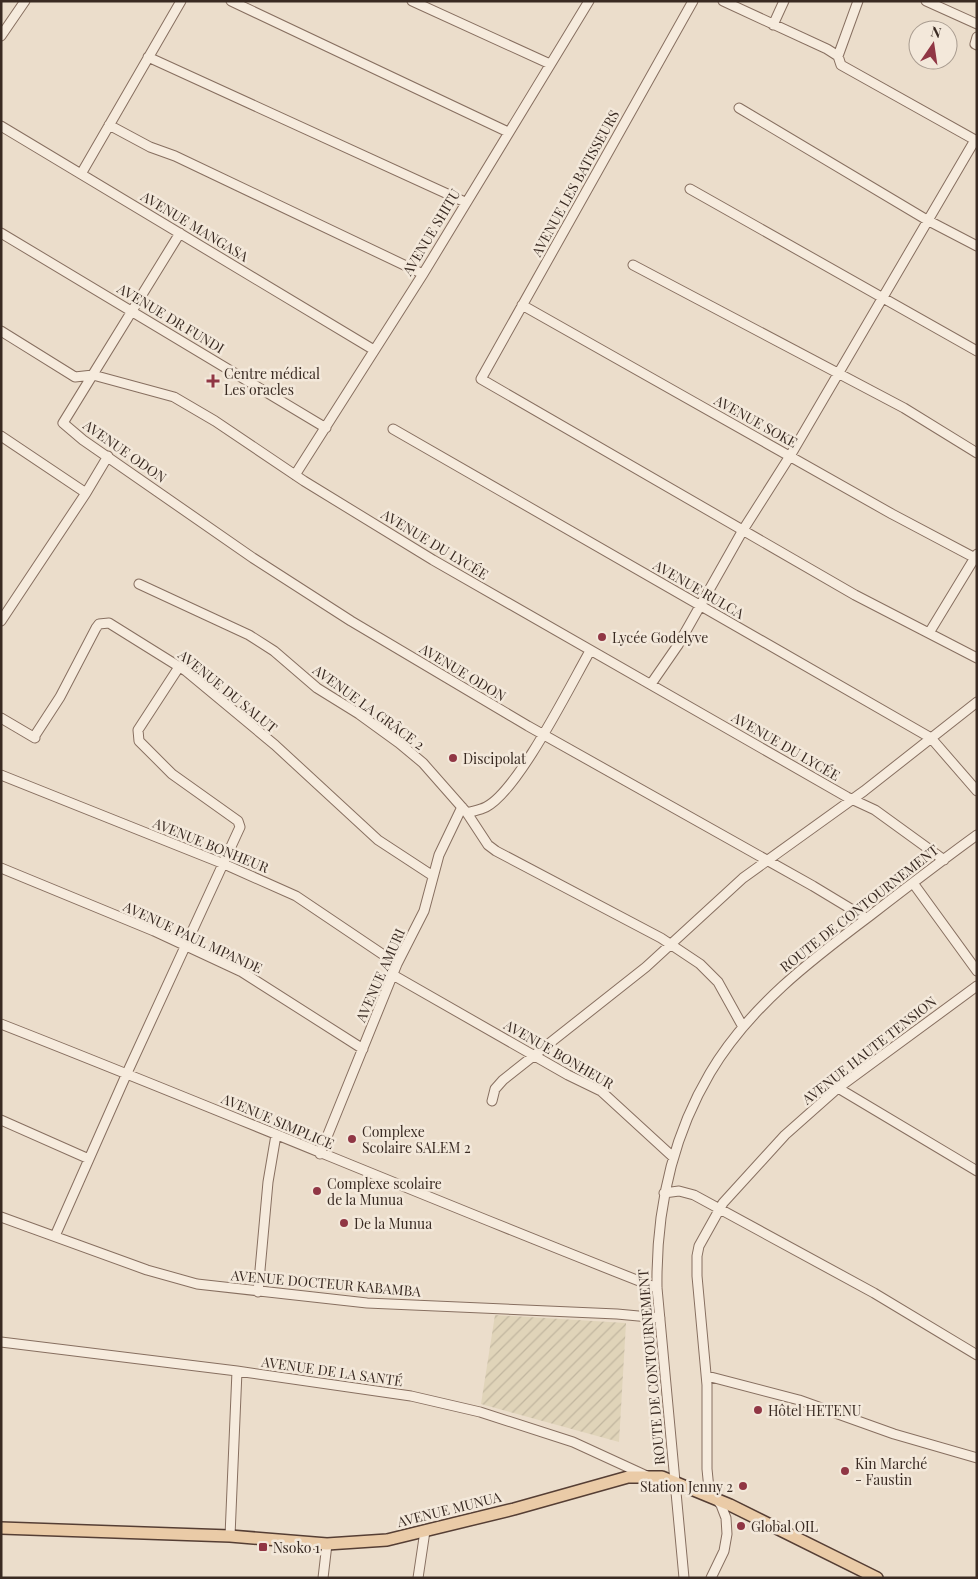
<svg xmlns="http://www.w3.org/2000/svg" width="978" height="1579" viewBox="0 0 978 1579" font-family="'Playfair Display',serif">
<style>
.farmland{fill:url(#farmland-furrows)}
.lines{fill:none;stroke-linecap:round;stroke-linejoin:round}
.minor-casing{stroke:#876f60;stroke-width:11}
.major-casing{stroke:#553e34;stroke-width:14}
.minor{stroke:#f6ebdd;stroke-width:9}
.major{stroke:#eacba7;stroke-width:11}
.poi-dot{fill:#903644;stroke:#f3e8da;stroke-width:2}
.labels{text-anchor:middle;dominant-baseline:central;stroke-width:5;stroke-linejoin:round;paint-order:stroke}
.street-label{font-size:14px;fill:#392a22;stroke:#f3e8da}
.poi-label{font-size:14px;fill:#392a22;stroke:#f3e8da;text-anchor:start}
</style>
<defs>
<pattern id="farmland-furrows" width="10" height="10" patternUnits="userSpaceOnUse" patternTransform="scale(1.25)"><rect width="10" height="10" fill="#e0d4b9"/><path d="M-1 1l2-2M0 10L10 0M9 11l2-2" fill="none" stroke="#c1b69f"/></pattern>
</defs>
<rect width="100%" height="100%" fill="#ebddcb"/>
<!-- farmland -->
<path class="farmland" d="M495,1315L626,1323L619,1442L481,1404Z"/>
<g class="lines">
<!-- minor casing -->
<g class="minor-casing">
<path id="minor" d="M231,1L508,132
M412,1L550,64
M693,1L481,379L855,595L977,658
M723,1L827,49L838,56L841,65L977,141
M926,1L977,24
M773,25L784,1
M1,36L25,1
M977,37L975,44L977,45
M838,56L858,1
M148,57L465,202
M739,108L927,220L977,246
M109,125L150,147L175,156L423,274
M1,126L374,350
M81,174L181,1
M690,189L977,351
M1,233L326,428
M180,233L63,423L83,440L253,558L351,621L528,726L813,886L866,918
M633,265L904,408L977,453
M522,305L892,514L977,559
M1,331L75,377L93,375L174,397L215,421L304,481L433,560L847,797L875,810L944,860
M393,429L931,738L977,791
M1,436L86,493
M295,475L423,274L589,1
M139,584L249,635L274,651L317,688L359,714L399,743L423,763L467,813L488,845L496,851L661,938L700,964L718,982L743,1027
M1,621L86,493L108,456
M929,633L977,554
M651,684L678,645L743,530L790,456L975,140
M1,718L35,738
M34,737L60,697L96,628L99,624L109,623L186,671L275,745L378,840L433,876
M1,775L224,864L296,896L397,964
M467,813C473,811 480,810 486,807C518,791 570,686 590,651
M1,868L154,931L242,972L363,1049
M913,883L977,971
M393,975L568,1075L601,1091L673,1157
M1,1024C221,1110 437,1202 657,1288
M838,1088L977,1171
M492,1101L495,1089L503,1080L646,967L743,878L864,791L977,702
M1,1120L89,1159
M320,1154L397,964L424,911L439,855L462,807
M664,1193L679,1191L694,1195L874,1293L977,1355
M1,1217L147,1270L197,1284L367,1303L617,1314L660,1318
M55,1236L127,1073L240,827L238,821L172,774L139,741L138,730L179,667
M258,1292L268,1182L276,1135
M1,1342L237,1371L411,1396L480,1412L573,1442L647,1476
M707,1376L799,1400L894,1434L977,1458
M230,1536L237,1371
M323,1578L327,1544
M418,1578L425,1531
M684,1578L657,1288C656,1212 671,1139 710,1073C749,1007 811,960 871,915C906,888 941,861 977,835
M711,1578L724,1551L727,1534L726,1518L721,1505L709,1489L707,1469V1385L697,1276V1256L699,1246L723,1203L785,1135L838,1088L977,986"/>
</g>
<!-- major casing -->
<g class="major-casing">
<path id="major" d="M1,1528L230,1536L327,1544L387,1540L514,1509L628,1477H662L730,1505L877,1578"/>
</g>
<!-- minor -->
<use href="#minor" class="minor"/>
<!-- major -->
<use href="#major" class="major"/>
</g>
<!-- markers -->
<g class="poi-dot">
<path d="M210.5 373.5h5v5h5v5h-5v5h-5v-5h-5v-5h5z"/>
<circle cx="602" cy="637" r="5"/>
<circle cx="453" cy="758" r="5"/>
<circle cx="352" cy="1139" r="5"/>
<circle cx="317" cy="1191" r="5"/>
<circle cx="344" cy="1223" r="5"/>
<circle cx="758" cy="1410" r="5"/>
<circle cx="845" cy="1471" r="5"/>
<circle cx="743" cy="1486" r="5"/>
<circle cx="741" cy="1526" r="5"/>
<rect x="258" y="1542" width="10" height="10" rx="2.5"/>
</g>
<g class="labels">
<!-- street labels -->
<g class="street-label">
<text transform="translate(575 183) rotate(-61)">AVENUE LES BATISSEURS</text>
<text transform="translate(195 226) rotate(31)">AVENUE MANGASA</text>
<text transform="translate(431 232) rotate(-59)">AVENUE SHITU</text>
<text transform="translate(171 318) rotate(31)">AVENUE DR FUNDI</text>
<text transform="translate(756 421) rotate(29)">AVENUE SOKE</text>
<text transform="translate(125 451) rotate(35)">AVENUE ODON</text>
<text transform="translate(435 544) rotate(31)">AVENUE DU LYCÉE</text>
<text transform="translate(699 589) rotate(30)">AVENUE RULCA</text>
<text transform="translate(463 672) rotate(31)">AVENUE ODON</text>
<text transform="translate(228 691) rotate(39)">AVENUE DU SALUT</text>
<text transform="translate(369 707) rotate(36)">AVENUE LA GRÂCE 2</text>
<text transform="translate(786 746) rotate(30)">AVENUE DU LYCÉE</text>
<text transform="translate(211 845) rotate(22)">AVENUE BONHEUR</text>
<text transform="translate(859 908) rotate(-38)">ROUTE DE CONTOURNEMENT</text>
<text transform="translate(193 937) rotate(25)">AVENUE PAUL MPANDE</text>
<text transform="translate(380 975) rotate(-66)">AVENUE AMURI</text>
<text transform="translate(869 1050) rotate(-38)">AVENUE HAUTE TENSION</text>
<text transform="translate(559 1054) rotate(30)">AVENUE BONHEUR</text>
<text transform="translate(278 1121) rotate(23)">AVENUE SIMPLICE</text>
<text transform="translate(326 1283) rotate(5)">AVENUE DOCTEUR KABAMBA</text>
<text transform="translate(651 1367) rotate(-95)">ROUTE DE CONTOURNEMENT</text>
<text transform="translate(332 1371) rotate(8)">AVENUE DE LA SANTÉ</text>
<text transform="translate(449 1509) rotate(-14)">AVENUE MUNUA</text>
</g>
<!-- poi labels -->
<g class="poi-label">
<text x="224" y="373">Centre médical<tspan x="224" dy="16">Les oracles</tspan></text>
<text x="612" y="637">Lycée Godelyve</text>
<text x="463" y="758">Discipolat</text>
<text x="362" y="1131">Complexe<tspan x="362" dy="16">Scolaire SALEM 2</tspan></text>
<text x="327" y="1183">Complexe scolaire<tspan x="327" dy="16">de la Munua</tspan></text>
<text x="354" y="1223">De la Munua</text>
<text x="768" y="1410">Hôtel HETENU</text>
<text x="855" y="1463">Kin Marché<tspan x="855" dy="16">- Faustin</tspan></text>
<text x="733" y="1486" text-anchor="end">Station Jenny 2</text>
<text x="751" y="1526">Global OIL</text>
<text x="273" y="1547">Nsoko 1</text>
</g>
</g>
<!-- border -->
<rect width="978" height="1579" fill="none" stroke="#392a22" stroke-width="5"/>
<!-- north arrow -->
<g transform="translate(933 45) rotate(13)"><circle r="24" fill="#f3e8da" stroke="#a99c90"/>
<path d="M0-4L9 19L0 12L-9 19Z" fill="#903644"/>
<text y="-8" font-size="14" font-weight="bold" text-anchor="middle" fill="#392a22">N</text>
</g>
</svg>
